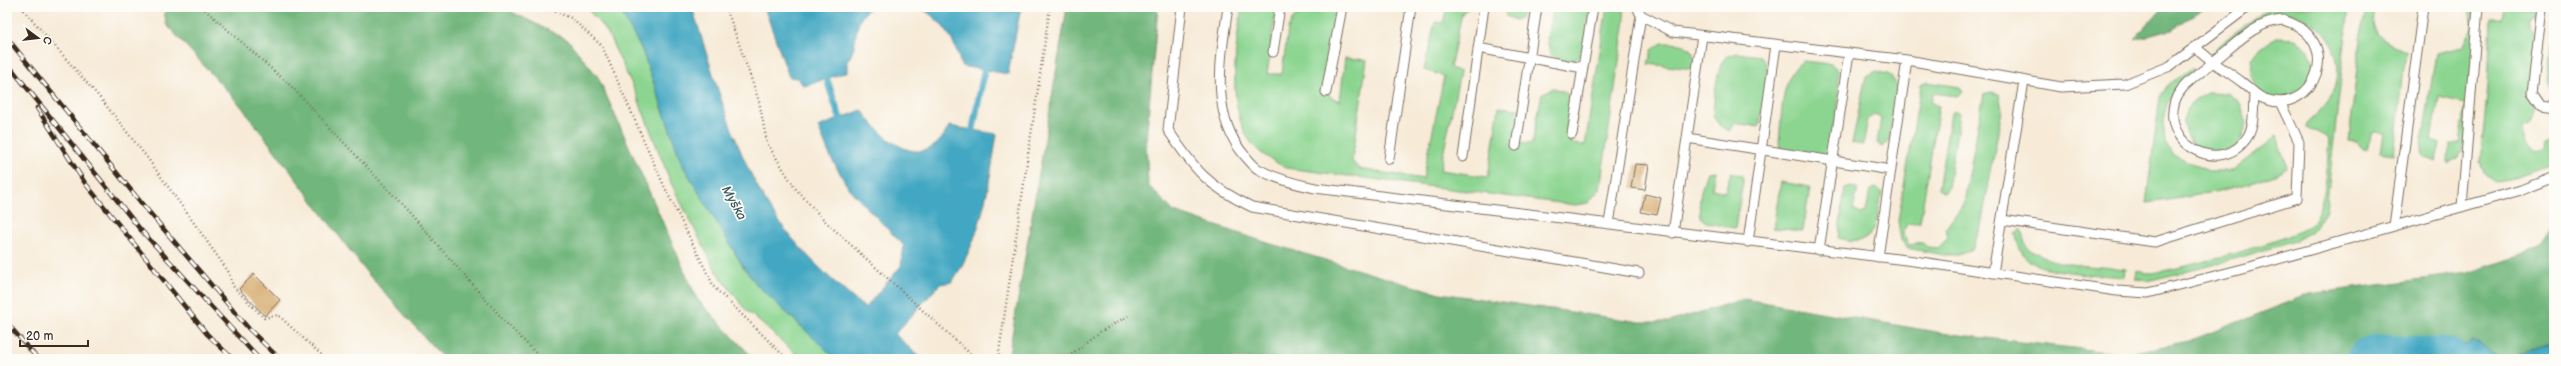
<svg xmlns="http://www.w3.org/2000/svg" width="2561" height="366" viewBox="0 0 2561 366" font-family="'Balsamiq Sans',sans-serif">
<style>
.green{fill:#8cd591;stroke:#648058}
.forest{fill:#71b67b;stroke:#56704c}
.water{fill:#42a7c2;stroke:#3e6870}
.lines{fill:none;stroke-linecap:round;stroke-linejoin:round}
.stream{stroke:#42a7c2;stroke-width:7}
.river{stroke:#42a7c2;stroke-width:41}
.building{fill:#d2a462}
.lane-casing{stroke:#7d6e5f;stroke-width:11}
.path{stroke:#7d6e5f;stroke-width:2.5;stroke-dasharray:1 3;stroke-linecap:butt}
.lane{stroke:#fff;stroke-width:9}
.rail-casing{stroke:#3b2a1e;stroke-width:4.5}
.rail{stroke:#fdfcf7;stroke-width:3;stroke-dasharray:9;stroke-linecap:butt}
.labels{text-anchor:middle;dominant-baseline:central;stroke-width:3.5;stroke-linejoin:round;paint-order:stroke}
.water-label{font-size:13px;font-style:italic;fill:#3e5c60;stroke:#fdfcf7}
</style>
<rect width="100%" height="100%" fill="#fdfcf7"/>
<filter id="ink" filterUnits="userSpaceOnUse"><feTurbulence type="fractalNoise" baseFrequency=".025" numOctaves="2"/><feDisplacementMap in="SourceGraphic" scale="8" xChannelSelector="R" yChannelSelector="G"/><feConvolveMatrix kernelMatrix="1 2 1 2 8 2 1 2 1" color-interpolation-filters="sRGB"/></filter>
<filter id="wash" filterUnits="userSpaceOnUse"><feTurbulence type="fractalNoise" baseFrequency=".012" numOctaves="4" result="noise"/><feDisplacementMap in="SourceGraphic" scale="16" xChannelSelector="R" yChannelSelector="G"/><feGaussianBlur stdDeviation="0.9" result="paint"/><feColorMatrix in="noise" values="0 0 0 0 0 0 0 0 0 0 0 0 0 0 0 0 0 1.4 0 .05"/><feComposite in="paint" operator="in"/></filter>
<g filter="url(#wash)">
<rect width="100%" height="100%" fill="#f7ebd8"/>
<!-- green -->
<path class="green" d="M586,7H618L642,50L682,164L744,268L758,286L836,359H802L745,309L716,271L671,183L635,91L607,32Z
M1242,7H1277L1267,74H1282L1288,29L1294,17L1310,7H1326L1337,16L1327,83L1330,97L1340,101L1345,58L1367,60L1352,161L1359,169L1423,179L1444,76L1424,70L1435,22L1443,23L1447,7H1470L1462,13L1450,68L1460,72L1440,170L1488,177L1499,107L1524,110L1518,143L1532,144L1542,94L1553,88C1585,95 1575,119 1572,144L1585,145L1607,7H1623L1625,20L1600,189L1588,203L1575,205L1286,168C1278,163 1267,158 1260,152C1224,123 1235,47 1242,7Z
M1504,7H1527L1521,17L1516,20L1506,16Z
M1553,7H1590L1583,52L1576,59L1561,62L1550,54L1547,37Z
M2269,7H2349L2326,210L2314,230L2295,241L2213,265L2147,281L2135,279L2136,271C2141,272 2147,273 2152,273C2175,270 2299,239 2311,224C2328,201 2327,166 2329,138L2306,127L2307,123C2321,110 2334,99 2337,79C2342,50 2323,25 2297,16C2289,14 2281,12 2273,14C2261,18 2228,45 2215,54L2217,46Z
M2367,7H2376C2364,30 2387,44 2406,51L2394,154L2381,152L2384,133L2372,132L2367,149H2363L2357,142L2349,141L2361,31Z
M2469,7H2479L2466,139L2459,157L2449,164L2450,144H2459L2465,103L2439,97L2432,140L2440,143L2436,162L2423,157L2421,150L2436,53L2463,47L2472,28Z
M2504,7H2544L2543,11L2529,16C2526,25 2530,29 2537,36C2536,60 2542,106 2529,125L2523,127C2524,139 2526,146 2537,152L2547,149L2548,140L2554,138V165L2515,178L2496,181L2485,174L2480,162L2488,86L2491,19H2502Z
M2554,36V91L2549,80Z
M2277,38L2295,39L2308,49L2316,68L2309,90L2277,102L2261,93L2251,75L2252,59L2261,47Z
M1662,43C1683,43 1696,44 1695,69L1648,64L1652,50Z
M1737,53L1760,56L1767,65V81L1759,127L1735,123L1730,131L1720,126L1713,116C1714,103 1716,68 1725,58C1728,56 1733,54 1737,53Z
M1803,61L1831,64L1838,70C1841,88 1836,150 1821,159L1781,150L1779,142C1782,117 1780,76 1803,61Z
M2192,68L2196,73L2175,90L2168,100L2163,120L2165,142L2173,154L2208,171H2233L2277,136L2287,168C2261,186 2179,199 2146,203L2160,97L2168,85Z
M1877,71L1890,75L1897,85L1889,140L1883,147L1877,143L1881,118L1875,114L1868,119L1863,145L1852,143L1866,76Z
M1927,82L1960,87L1963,92L1957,96L1933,93L1931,103L1939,106L1920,222L1907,224C1902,232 1904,237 1909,245L1923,243L1927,247L1938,248L1948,238L1946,228L1964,203L1984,94L1991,92L1999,94L2002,110L1981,226L1973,248L1959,255H1944L1907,248L1901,240L1898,221L1921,85Z
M2209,92L2227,93L2240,103L2247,122L2240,144L2227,154L2193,147C2178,119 2180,107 2209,92Z
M1955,111L1960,113L1948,187L1946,192H1943L1938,189L1951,113Z
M1715,171L1712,189L1725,192L1731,172L1742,176L1743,181L1735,228L1707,223L1700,217C1698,201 1701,188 1707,172Z
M1781,182L1810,187L1803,231L1773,228Z
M1851,186L1858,189L1853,210L1861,214L1866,212L1870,190L1875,188L1882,192C1876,224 1878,248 1838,238L1845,188Z
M2021,229C2023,235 2024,243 2027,247C2046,267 2099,266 2126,269L2125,277C2103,275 2047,273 2031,262C2021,255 2018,244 2015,233Z"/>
<!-- forest -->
<path class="forest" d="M164,7H502L568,40L598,77L697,299L754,359H444L367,273L241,106L166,24Z
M1067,7H1158L1146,140L1148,185L1174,212L1268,243L1406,284L1440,293L1640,322H1668L1744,299L1942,333L2125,354L2189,341L2310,294L2468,273L2539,249L2554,229V359H1008Z
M2163,7H2205L2172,30L2134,39Z"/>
<!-- water -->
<path class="water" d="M618,7H692C713,72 731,143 766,202C791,243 828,278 865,308L901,266L904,246L849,189L830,156L818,127L862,110C883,141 926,176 949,126L997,134C989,185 982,238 952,282L940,284L895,334L921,359H836L758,286L744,268L682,164L642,50Z
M764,7H871C849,24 861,45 847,61V72L804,86L797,78L789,77Z
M919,7H1021L1008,74L961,66C955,39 943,21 919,7Z
M2473,341C2483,344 2489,354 2500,356C2517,359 2537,343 2554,341V359H2465L2463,349Z"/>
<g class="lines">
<!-- stream -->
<path class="stream" d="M824,71L843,127
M971,139L986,61"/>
<!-- river -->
<path class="river" d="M2367,359L2378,355L2448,359"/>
</g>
<g id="blocks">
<!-- building -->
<path class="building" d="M1635,164L1649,165L1645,190L1631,188Z
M1645,194L1661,198L1657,215L1641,212Z
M254,274L280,300L265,316L239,289Z"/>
</g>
</g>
<g filter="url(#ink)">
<use href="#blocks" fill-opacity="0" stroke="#7d6e5f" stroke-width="1"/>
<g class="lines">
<!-- lane casing -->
<g class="lane-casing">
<path id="lane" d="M1182,7L1168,130C1195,170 1207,186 1252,207L1639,273
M1228,7C1221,57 1209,114 1245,156C1249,160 1253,166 1258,169C1276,179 1295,184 1315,188L1914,261L2117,291L2148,293L2250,267L2521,190L2554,177
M1637,7L1641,15L1673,32L1907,60L2061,87L2125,84L2170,66L2248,7
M2542,7L2532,93L2541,106L2554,108
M2283,20C2347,39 2314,117 2265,99C2256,96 2251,89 2243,83C2234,76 2223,69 2213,62C2235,45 2254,22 2283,20Z
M2195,47L2213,62C2201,73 2180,85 2175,101C2160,146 2223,177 2248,136C2255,124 2253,107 2254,93
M1478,48L1583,68
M1273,52L1280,7
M1326,92L1342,7
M1572,134L1593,7
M1687,138L1891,170
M1516,146L1537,7
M1463,157L1484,7
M1389,159L1411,7
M2462,207L2478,7
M2002,220L2155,242L2297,198L2299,142L2280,102
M1609,224L1641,15
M2394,226L2423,7
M1673,233L1702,36
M1748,242L1776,45
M1819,250L1849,53
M1878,257L1907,60
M1993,273L2024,81"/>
</g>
<!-- path -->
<path class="path" d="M21,7L101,99L149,160L228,271L233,286L264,318L278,315L326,359
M202,7L291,86L408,211L506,323L542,359
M544,7L571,18L602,46L665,188L714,287L787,359
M726,7L759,101L767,143L795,188L825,221L976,359
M998,359L1050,7
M1065,359L1100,332L1128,316"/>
<!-- lane -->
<use href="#lane" class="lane"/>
<!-- rail casing -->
<g class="rail-casing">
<path id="rail" d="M7,38L143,205L249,329L280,359
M7,63L140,229L259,359
M37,108L85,183L207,334L233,359
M7,323L38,359"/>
</g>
<!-- rail -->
<use href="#rail" class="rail"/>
</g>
</g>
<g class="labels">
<!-- water labels -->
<g class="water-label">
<text transform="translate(734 203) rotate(61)">Муška</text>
</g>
</g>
<!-- margin -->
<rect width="2561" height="366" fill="none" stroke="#fdfcf7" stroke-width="24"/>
<!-- north arrow -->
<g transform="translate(38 38) rotate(105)" stroke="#fdfcf7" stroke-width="3" paint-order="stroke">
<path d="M0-3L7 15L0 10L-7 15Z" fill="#3b2a1e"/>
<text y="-6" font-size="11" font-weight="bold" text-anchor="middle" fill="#3b2a1e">С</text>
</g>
<!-- scale -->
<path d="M20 340v6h68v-6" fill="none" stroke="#3b2a1e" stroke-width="2"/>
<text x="26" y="340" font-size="12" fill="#3b2a1e" stroke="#fdfcf7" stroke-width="3" paint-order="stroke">20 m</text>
</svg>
